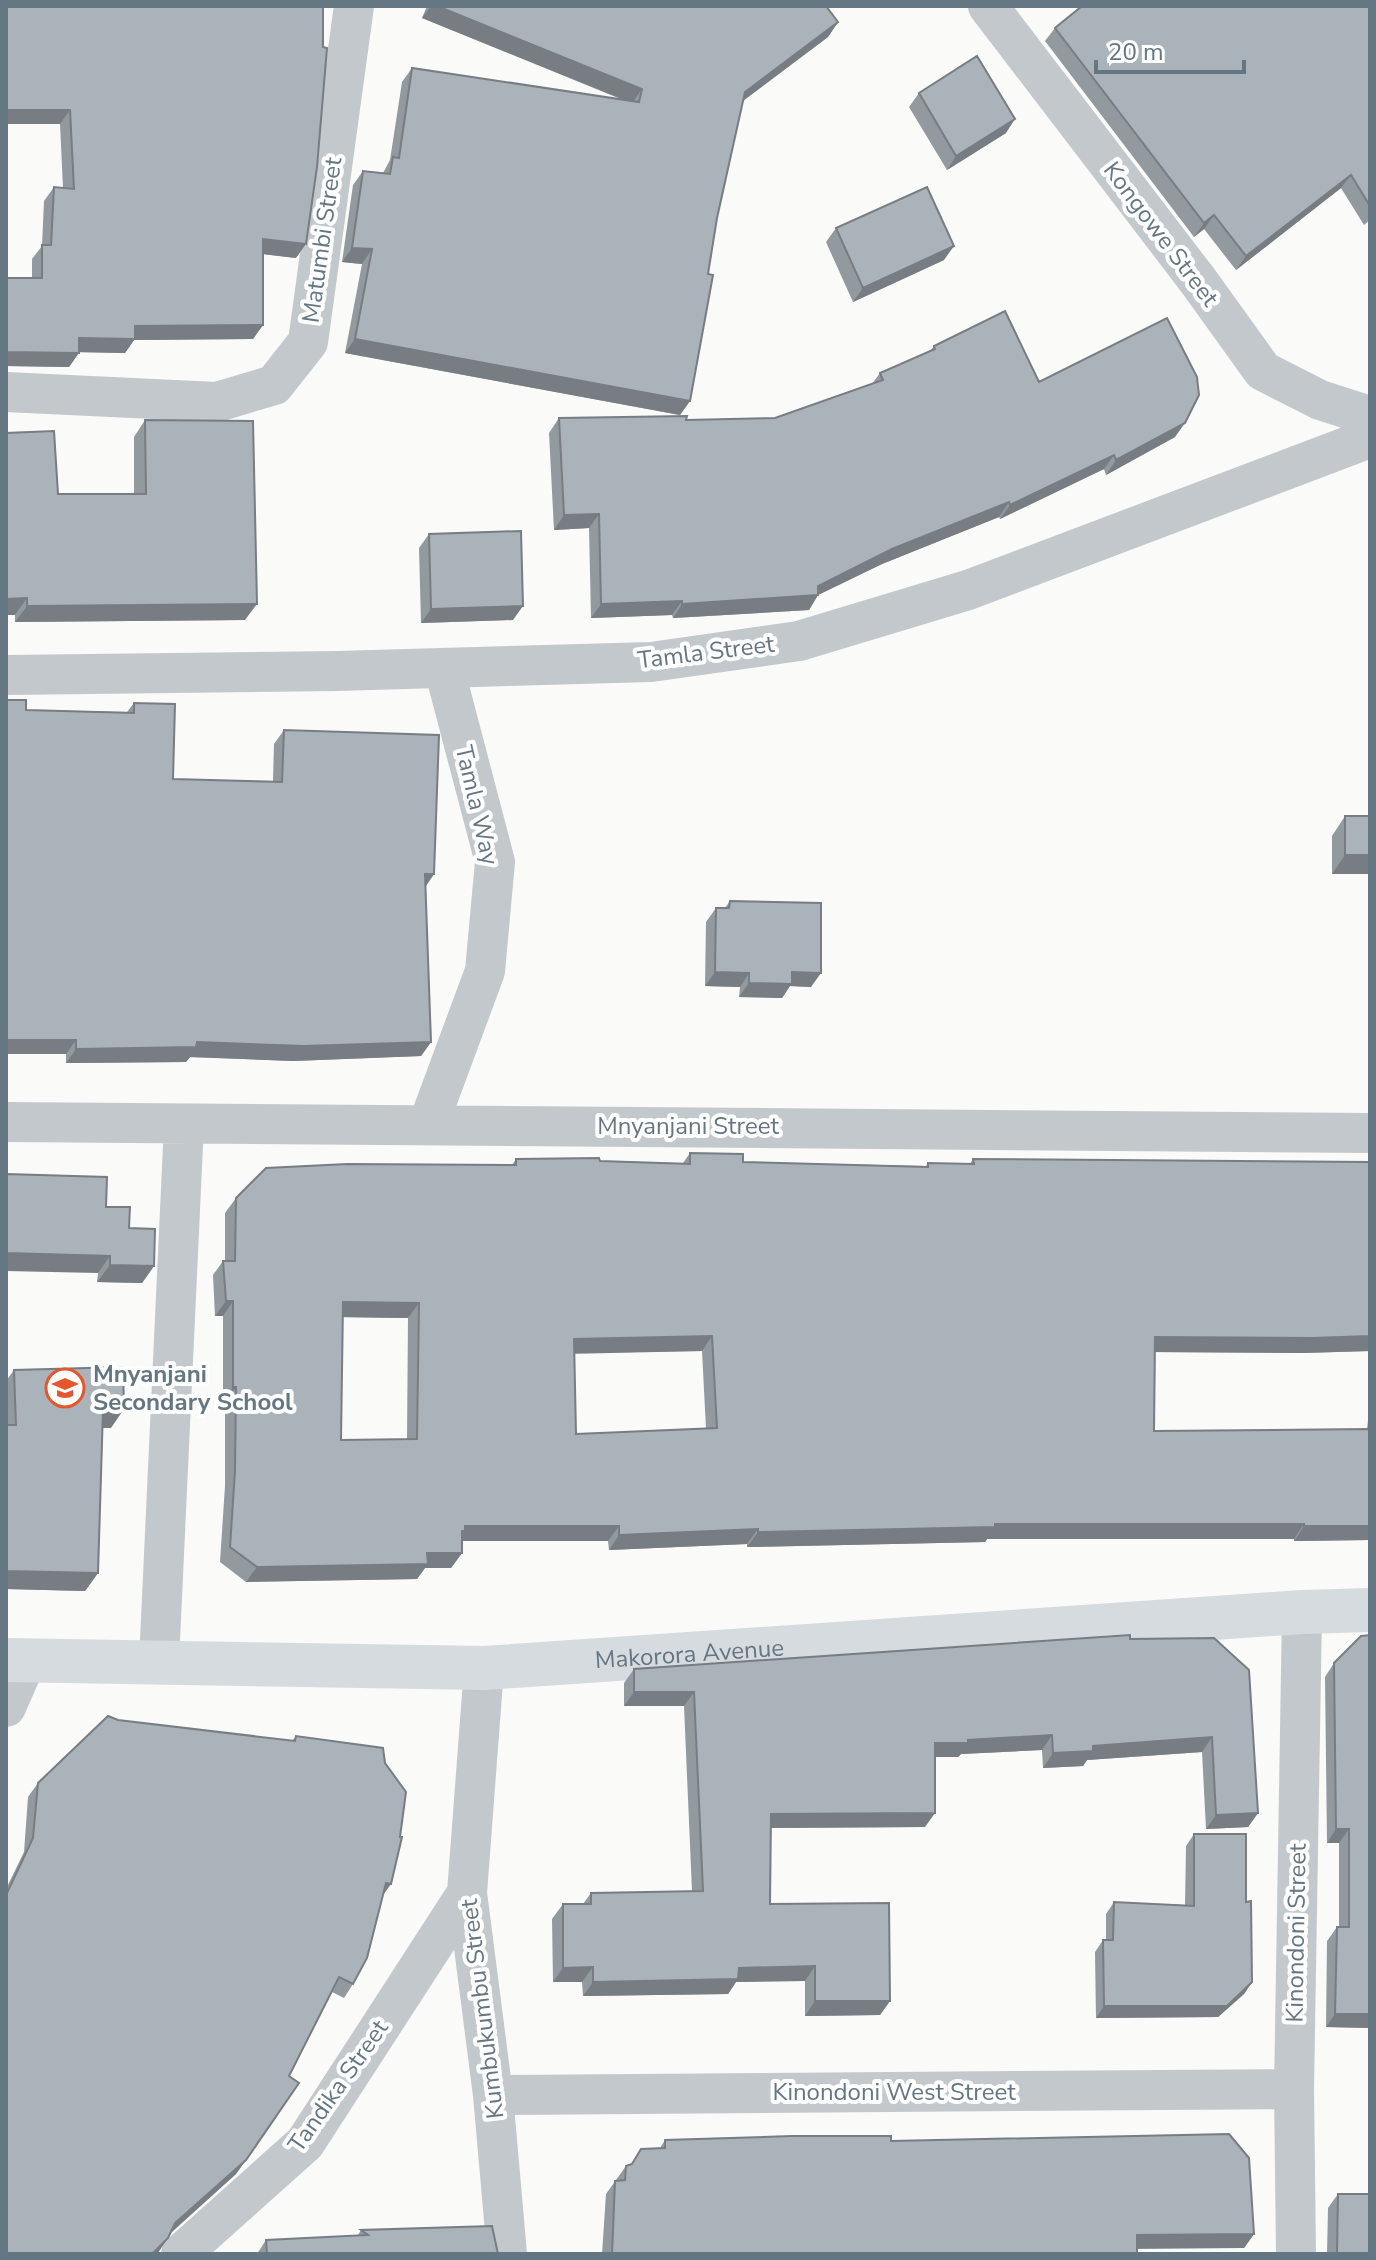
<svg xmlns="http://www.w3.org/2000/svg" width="1376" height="2260" viewBox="0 0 1376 2260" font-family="'Nunito Sans',sans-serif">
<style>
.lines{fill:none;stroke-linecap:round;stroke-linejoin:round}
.street{stroke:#c3c8cc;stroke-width:40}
.secondary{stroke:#d6dbdf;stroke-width:44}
.wall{fill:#929a9f;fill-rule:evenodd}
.shaded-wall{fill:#777d82}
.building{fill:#aab3b9;stroke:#777d82;stroke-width:2;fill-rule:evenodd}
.labels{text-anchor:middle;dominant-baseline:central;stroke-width:8;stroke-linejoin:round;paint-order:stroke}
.street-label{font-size:24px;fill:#657683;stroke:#fff}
.poi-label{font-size:24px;font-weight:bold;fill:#657683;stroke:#fff;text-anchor:start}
</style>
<rect width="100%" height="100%" fill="#fafaf8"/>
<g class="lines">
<!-- street -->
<path class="street" d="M988,6L1199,282L1263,371L1320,400L1370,416
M6,392L217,402L274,385L308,342L354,6
M6,675L337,671L651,662L799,641L968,590L1370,438
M6,1122L1370,1133
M428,1125L485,971L495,862L444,668
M159,1662L184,1124
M484,1668L467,1893L493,2095L507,2254
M6,1707L26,1661
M493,2095L1294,2089
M181,2254L305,2143L467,1893
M1296,2254L1294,2089L1302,1612"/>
<!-- secondary -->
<path class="secondary" id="s1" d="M6,1660L484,1668L1302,1612L1370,1610"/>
</g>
<!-- wall -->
<path class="wall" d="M6,6L296,258L263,254V325L253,339L134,340L125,353L79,352L69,367L6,366V278H32V259L42,246L44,201L54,187L63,188L60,124Z
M427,6H826L838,22L828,37L743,100L717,218L708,274L690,401L680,415L345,353L362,264L342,262L353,185L363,171L383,173L390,160L402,82L412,68L623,100L422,18Z
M1370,6V220L1364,225L1341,188L1236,270L1204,229L1194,237L1045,41L1055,28Z
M919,93L1006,133L947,170L909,107Z
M836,228L944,260L853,302L826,242Z
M934,346L1039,382L1175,437L1106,475L1104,469L1000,519L999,517L882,564L818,595L809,610L673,618L672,615L591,618L589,528L554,530L549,433L559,418L686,420L775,418L872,384L880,373L930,351Z
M145,420L245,620L15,622V615H6V433L58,494H134V437Z
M429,534L513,620L421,623L419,548Z
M134,703L173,779L273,781L274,744L284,730L434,874L425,886L431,1042L421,1056L293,1061L190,1057L186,1062L66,1063V1054L26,710L127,712Z
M1345,816H1370V874H1332V836Z
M730,901L811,987L790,986L782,998L739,997L740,987L705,986L706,922L716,908H725Z
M690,1153L743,1162L926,1166L928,1163L970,1164L973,1159L1370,1162V1351L1302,1353L1155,1352L1154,1431L1367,1429L1370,1402V1540L1294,1541V1539H987L985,1542L747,1547V1544L609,1550L608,1541H462V1553L451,1568H425L417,1579L246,1582L220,1562L225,1486V1402H223V1316H215L213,1275L223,1261H225V1213L236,1198L512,1165L516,1159L683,1163ZM342,1317L408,1318L407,1439L341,1440ZM702,1351L706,1429L576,1434L574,1353Z
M106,1207L129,1228L154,1266L142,1283L97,1282Z
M14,1370L111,1428H103L98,1573L85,1591L6,1589V1381Z
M1214,1638L1258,1813L1248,1827L1206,1829L1202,1752L1087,1760L1083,1766L1043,1768L1042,1750L961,1754L958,1757H935L925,1827L771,1828L770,1904L890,2001L880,2015L805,2016V1981L736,1982L728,1994L583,1996L582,1982H553L552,1919L563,1904H583L591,1893L692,1891L684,1706H624V1683L634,1669L1130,1639Z
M1334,1663L1370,2028L1326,2027L1327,1941L1337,1927H1339V1843H1327L1325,1677Z
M118,1720L292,1741L296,1736L382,1897L353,1984L344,1998L332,1992L289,2076L299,2083L236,2174L172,2232L157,2254H6V1889L24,1852L28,1797L38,1783Z
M1194,1834L1246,1902L1252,1982L1244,1994L1218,2017L1096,2018L1095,1952L1103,1940H1106V1914L1114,1902L1185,1905L1186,1846Z
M665,2140L891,2141L1254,2234L1244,2248H1137V2254H602L606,2194L626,2166L631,2164L641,2149L660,2148Z
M1338,2194L1370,2254H1327L1328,2208Z
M361,2230L498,2254H257L266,2240L358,2235Z"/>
<!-- shaded-wall -->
<path class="shaded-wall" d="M431,6H437L642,89L632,103L422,18Z
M838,22L828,37L735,107L745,92Z
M6,110H70L60,124H6Z
M1015,119L1006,133L947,170L956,156Z
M1351,175L1341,188L1236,270L1246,256Z
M1214,215L1204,229L1194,237L1204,223Z
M263,239L306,244L296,258L253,253Z
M954,246L944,260L853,302L863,288Z
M352,248L372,249L362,264L342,262Z
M263,325L253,339L134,340L125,353L70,352L79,338L135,326Z
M355,339L690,401L680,415L345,353Z
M6,352L79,353L69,367L6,366Z
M1185,423L1175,437L1106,475L1116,460Z
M1114,455L1104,469L1000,519L1010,505Z
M1009,502L999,517L882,564L818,595L809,610L673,618L682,604L818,586L892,549Z
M599,514L589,528L554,530L564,515Z
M27,598L15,615H6V599Z
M682,601L672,615L591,618L601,604Z
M257,604L245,620L15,622L27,606Z
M523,606L513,620L421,623L431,609Z
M1345,855H1370V874H1332Z
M425,874H434L424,889Z
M715,972L749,973L740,987L705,986Z
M792,972L821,973L811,987L790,986L782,998L739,997L749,983Z
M6,1040H76L66,1054H6Z
M197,1042H431L421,1056L293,1061L190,1057L186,1062L66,1063L76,1049Z
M6,1253L110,1256L98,1273L6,1271Z
M110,1265L154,1266L142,1283L97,1282Z
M226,1301H233L223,1316H215Z
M343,1302L419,1303L408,1318L332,1317Z
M712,1336L702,1351L564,1354L574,1339Z
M1370,1336V1351L1302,1353L1145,1352L1155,1337Z
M233,1387H236L225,1402H223Z
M124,1409L111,1428H91L103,1410Z
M995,1524H1304L1294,1539H987L985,1542L747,1547L758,1532Z
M465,1526H619L608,1541H458L455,1546Z
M1304,1526H1370V1540L1294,1541Z
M758,1529L747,1544L609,1550L619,1535Z
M427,1553H462L451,1568H425L417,1579L246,1582L257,1567Z
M6,1571L98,1573L85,1591L6,1589Z
M634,1692H694L684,1706H624Z
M1052,1735L1042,1750L961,1754L958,1757H925L935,1743L968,1740Z
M1212,1737L1202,1752L1087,1760L1083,1766L1043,1768L1053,1753L1093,1746Z
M935,1813L925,1827L761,1828L771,1814Z
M1258,1813L1248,1827L1206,1829L1216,1815Z
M1336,1829H1349L1339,1843H1327Z
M386,1883L391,1884L381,1898Z
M815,1966L805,1981L736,1982L728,1994L583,1996L593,1982L739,1968Z
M593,1967L582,1982H553L563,1968Z
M1252,1982L1244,1994L1218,2017L1096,2018L1104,2006Z
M815,2001H890L880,2015L805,2016Z
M1335,2014H1370V2028L1326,2027Z
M246,2160L236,2174L166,2237L175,2223Z
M1254,2234L1244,2248L1127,2249L1137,2235Z
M168,2238L157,2254H152Z"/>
<!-- building -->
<path class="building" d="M6,6H323V47L327,48L317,167L306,244L263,239V325L135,326V339L79,338V353L6,352V278H42V245H51L54,187L74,189L70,110H6Z
M437,6H826L838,22L745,92L717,218L708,274L713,275L690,401L355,339L372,249L352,248L363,171L390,174L393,157L399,158L412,68L639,102L642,89Z
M1082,6H1370V206L1351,175L1246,256L1214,215L1204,223L1055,28Z
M977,56L1015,119L956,156L919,93Z
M927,187L954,246L863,288L836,228Z
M1005,311L1039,382L1167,318L1197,377L1199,395L1185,423L1116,460L1114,455L1010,505L1009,502L892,549L818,586V595L682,604V601L601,604L599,514L564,515L559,418L687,416L686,420L775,418L883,380L880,373L935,349L934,346Z
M145,420L253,421L257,604L27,606V598L6,599V433L54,431L58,494H146Z
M521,531L523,606L431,609L429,534Z
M6,700H26V710L134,713V703L175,704L173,779L282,782L284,730L439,735L434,874H425L431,1042L304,1046L197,1042L196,1047L76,1049V1040H6Z
M1345,816H1370V855H1345Z
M730,901L821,903V973L792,972V984L749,983V973L715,972L716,908H729Z
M690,1153L743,1154V1162L928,1167V1163L974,1164L973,1159L1370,1162V1336L1312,1338L1155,1337L1154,1431L1370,1429V1526H1304V1524H995V1527L758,1532V1529L619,1535V1526H465V1531H462V1553H427L428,1564L257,1567L230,1547L235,1471L236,1387H233V1301H226L223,1261H235L236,1198L266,1168L347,1164L516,1165V1159L599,1158L600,1161L690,1164ZM343,1302L419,1303L417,1439L341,1440ZM712,1336L717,1428L576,1434L574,1339Z
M6,1174L107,1177L106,1207H130L129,1228L155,1229L154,1266L110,1265V1256L6,1253Z
M123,1367L124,1409L103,1410L98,1573L6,1571V1425H16L14,1370Z
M1130,1635V1639L1214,1638L1249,1670L1258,1813L1216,1815L1212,1737L1093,1746V1751L1053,1753L1052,1735L968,1740V1743H935V1813L771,1814L770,1904L889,1903L890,2001H815V1966L739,1968L738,1979L593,1982V1967L563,1968V1904H591V1893L703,1891L694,1692H634V1669Z
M1370,1635V2014H1335L1337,1927H1349V1829H1336L1334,1663L1361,1636Z
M108,1716L118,1720L295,1741L296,1736L383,1748L385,1763L406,1792L400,1837H402L391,1884L386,1883L367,1958L353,1984L339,1977L289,2076L299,2083L246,2160L175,2223L168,2238L152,2254H6V1895L33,1838L38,1783Z
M1194,1834H1246V1902L1251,1901L1252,1982L1227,2006H1104L1103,1940H1113L1114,1902L1194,1906Z
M1229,2134L1249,2158L1254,2234L1137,2235V2254H612L615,2181L625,2180L626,2166L632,2164L641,2149L665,2148V2140L792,2136H891V2141Z
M1338,2194H1370V2254H1337Z
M492,2226L498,2254H267L266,2240L368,2235L361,2230Z"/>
<!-- icons -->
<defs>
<g id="school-ring" transform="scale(2)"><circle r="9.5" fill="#fff" stroke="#e4572e" stroke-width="1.5"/><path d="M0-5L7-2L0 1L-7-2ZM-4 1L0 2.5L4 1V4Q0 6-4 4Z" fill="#e4572e"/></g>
</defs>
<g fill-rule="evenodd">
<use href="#school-ring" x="65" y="1388"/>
</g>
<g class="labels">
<!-- street labels -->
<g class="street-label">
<text transform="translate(1161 234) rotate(53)">Kongowe Street</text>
<text transform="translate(322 240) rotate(-82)">Matumbi Street</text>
<text transform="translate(706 652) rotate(-7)">Tamla Street</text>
<text transform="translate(477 805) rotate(77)">Tamla Way</text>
<text x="688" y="1126">Mnyanjani Street</text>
<text stroke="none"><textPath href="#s1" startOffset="684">Makorora Avenue</textPath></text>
<text transform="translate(1296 1933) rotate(-89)">Kinondoni Street</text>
<text transform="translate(482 2009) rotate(-97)">Kumbukumbu Street</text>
<text transform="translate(338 2086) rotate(-55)">Tandika Street</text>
<text x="894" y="2092">Kinondoni West Street</text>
</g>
<!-- poi labels -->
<g class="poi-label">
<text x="93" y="1374">Mnyanjani<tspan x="93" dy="28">Secondary School</tspan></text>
</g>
</g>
<!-- border -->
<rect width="1376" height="2260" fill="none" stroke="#657683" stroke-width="16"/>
<!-- scale -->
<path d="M1096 60v12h148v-12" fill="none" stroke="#657683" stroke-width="4"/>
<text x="1108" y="60" font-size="24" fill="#657683" stroke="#ffffff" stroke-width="6" paint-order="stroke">20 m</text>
</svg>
